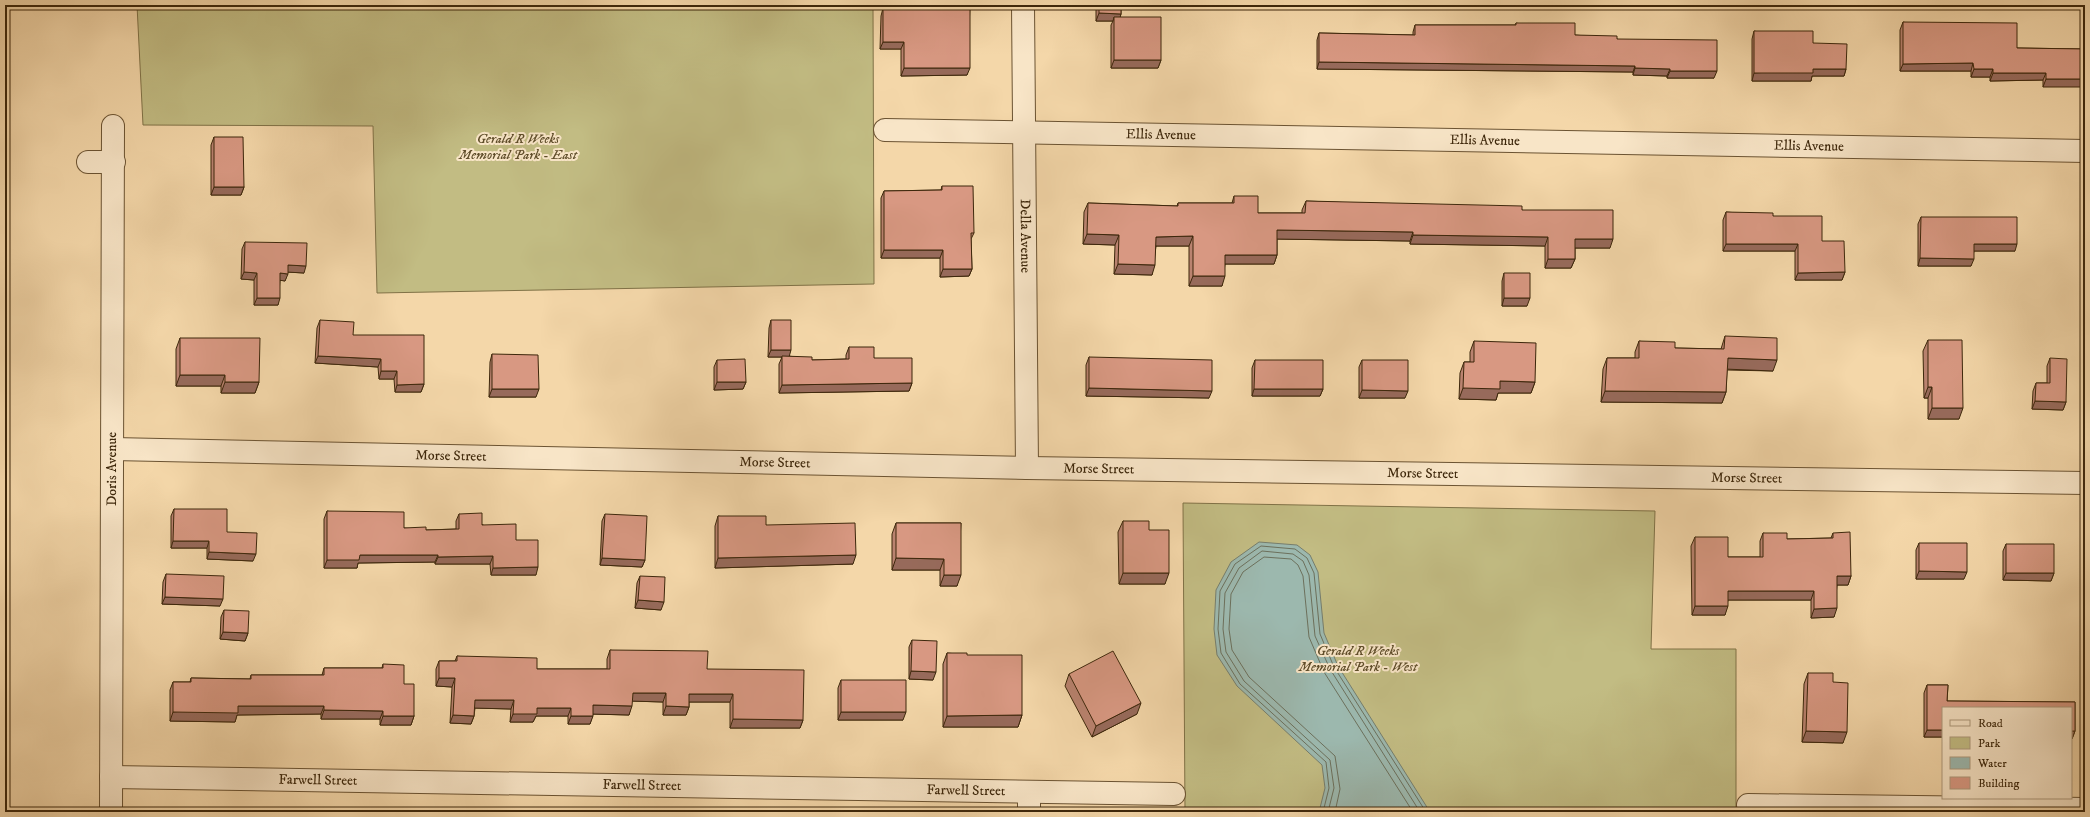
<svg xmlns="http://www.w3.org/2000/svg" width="2090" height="817" viewBox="0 0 2090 817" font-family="'IM FELL DW Pica',serif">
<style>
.green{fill:#c2bc83;stroke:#807247}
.water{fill:#9cb8ae;stroke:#767e6d}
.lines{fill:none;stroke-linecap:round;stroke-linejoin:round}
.shore{stroke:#6c705c;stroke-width:1}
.minor-casing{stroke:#6b5332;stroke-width:24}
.minor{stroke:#f8e5c7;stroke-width:22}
.wall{fill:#ba8370;stroke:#3d270b}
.shaded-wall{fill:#976a5b;stroke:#3d270b}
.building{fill:#d89882;stroke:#3d270b}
.labels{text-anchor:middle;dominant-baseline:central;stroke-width:4;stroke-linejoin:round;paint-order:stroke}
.street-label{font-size:14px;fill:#3d270b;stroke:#f8e5c7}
.park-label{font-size:14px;font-style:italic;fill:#5e4c29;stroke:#f8e5c7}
</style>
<rect width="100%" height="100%" fill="#f4d7a9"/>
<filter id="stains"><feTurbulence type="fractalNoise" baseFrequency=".005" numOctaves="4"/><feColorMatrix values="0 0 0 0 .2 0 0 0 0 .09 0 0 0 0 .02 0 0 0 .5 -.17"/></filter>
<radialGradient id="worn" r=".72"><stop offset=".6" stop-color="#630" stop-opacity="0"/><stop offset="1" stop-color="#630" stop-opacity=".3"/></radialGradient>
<!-- green -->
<path class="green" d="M137,5H873L874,284L377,293L373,126L143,125Z
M1183,503L1655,511L1651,649H1736V812H1185Z"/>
<!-- water -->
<path class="water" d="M1259,542L1297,545L1310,555L1318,572L1324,633L1338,666L1430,812H1319L1325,788L1322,765L1237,686L1217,655L1214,629L1216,590L1231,562Z"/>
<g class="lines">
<!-- shore -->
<path class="shore" d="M1323,812L1329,788L1326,762L1240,684L1221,653L1218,629L1220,591L1235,564L1261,546L1295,549L1307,558L1314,573L1320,634L1334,667L1426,812
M1328,812L1334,788L1330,760L1244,681L1226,652L1223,629L1225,593L1239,568L1262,551L1293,554L1303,561L1309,575L1315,636L1330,669L1420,812
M1335,812L1340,789L1335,756L1249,677L1232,650L1229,629L1231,594L1243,572L1264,557L1291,559L1298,565L1303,576L1309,637L1324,672L1413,812"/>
<!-- minor casing -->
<g class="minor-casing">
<g id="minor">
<path id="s1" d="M1023,5L1027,468"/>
<path id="s2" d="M885,130L2085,151"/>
<path d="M88,162H114"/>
<path id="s3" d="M113,449L1027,468L2085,483"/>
<path id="s4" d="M111,777L1174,794"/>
<path d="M1029,792V812"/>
<path d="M1748,805L2085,809"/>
<path id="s5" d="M111,812L113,126"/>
</g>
</g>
<!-- minor -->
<use href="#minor" class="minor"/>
</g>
<!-- wall -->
<path class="wall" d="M937,5H970L967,75L901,76V49H880L881,16L883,8H937Z
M1096,5H1121V14L1120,17L1161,60L1158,68H1111V25L1113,21H1096Z
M1903,22L2017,48L2085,49L2043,87V80L1990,81V77H1971V71H1900V30Z
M1516,23L1575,35L1617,39L1714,78H1667V76L1633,75V72L1317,69V40L1319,33L1413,35V32L1415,25H1515Z
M1754,31L1813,43L1846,69L1844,76H1812L1811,81H1752V39Z
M214,137L244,187L241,195H211V145Z
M942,186L974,233L971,239L972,269L969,276L940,277V258H881V198L884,191L941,190Z
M1234,196L1258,213H1302V210L1306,201L1522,210L1610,248H1575V259L1571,268H1545V246L1410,244V241L1277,239V255L1274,264H1225L1222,286H1189V246H1156L1152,275L1114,274L1115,245L1083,244L1084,212L1088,203L1177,206L1178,203H1232Z
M1726,212L1773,216L1822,241L1845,272L1842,280H1795V251H1723V220Z
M1921,217L2015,251H1974L1971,266H1918V224Z
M245,242L304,273L288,272L285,281L280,280L278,305H254V280L241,279L242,249Z
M1504,273L1527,306H1502V281Z
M320,320L353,335L424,384L421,392H395L394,379H379L378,367L315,363L317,328Z
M771,320L789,356L812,360L846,359V355L849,347L874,358L912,383L909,391L779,393V364L782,357H768L769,328Z
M1725,336L1773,371L1727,370L1726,392L1722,403L1601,402L1603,369L1607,358H1635V352L1639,341L1675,348L1721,349Z
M180,338L259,382L255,393H221V386H176V349Z
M1928,340L1959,419H1928V398H1924L1923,351Z
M1474,341L1535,382L1531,393H1498L1496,400L1459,399L1460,373L1464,362H1470V352Z
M492,354L536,397H489L490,362Z
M1089,357L1209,398L1086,396V365Z
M2050,358L2066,402L2063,410L2032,409L2033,391L2036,383H2047V366Z
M717,360L746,382L743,389L714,390V367Z
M1255,360L1323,389L1320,396H1252V368Z
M1362,360L1405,398H1359V367Z
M174,509L227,532L253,561L207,559V548H171V516Z
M327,511L404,528L426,530L456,529V521L459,514L516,540L536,575H491L490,564H435V562L358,563L357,568H324V519Z
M605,514L645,560L642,567L600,565L602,521Z
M718,516L766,525L853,564L715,568V526Z
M1123,521L1149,530L1165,584H1119L1118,532Z
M896,523H961L957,586H940V570H892V534Z
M1763,533L1787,539L1831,538L1833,533L1851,576L1848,585H1837L1834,617L1811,618V600H1728L1725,615H1692L1691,546L1695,537L1728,557H1760V541Z
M1919,543L1964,579H1916V550Z
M2006,544L2054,573L2051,581L2003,580V551Z
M166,574L220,606L162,604L163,582Z
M640,576L661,610L635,608L637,583Z
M224,610L248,633L245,641L220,639L221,617Z
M912,640L933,680L909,679V647Z
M610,650L707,669L803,720L800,728H730V702H689V707L686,715H663V702L632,701L629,715L593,714L590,724H568V716H536L533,722H510L511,709L475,708L474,716L471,724L450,723L452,687L436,686V669L439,661H455L457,656L537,669H607V659Z
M947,653L967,655L1022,715L1018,727H943V664Z
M383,664L404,684L414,716L411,725H380V719H321V714L237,715L235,722L170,721V690L173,682H190L191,678L250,679L251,675H322L324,668H382Z
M1808,673L1833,682L1843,743L1802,742L1804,684Z
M1069,674L1137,714L1092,737L1065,686Z
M841,680L903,720H838V688Z
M1927,685H1948L1947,701L2075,702V731L2072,739H2071V708H1943V737H1924V693Z"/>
<!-- shaded-wall -->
<path class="shaded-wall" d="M1099,13L1121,14L1119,21L1114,17L1113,21H1096Z
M883,42H904L901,49H880Z
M1114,60H1161L1158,68H1111Z
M1319,62L1635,66L1633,72L1317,69Z
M1973,63L1971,71H1900L1903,64Z
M904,68H970L967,75L901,76Z
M1635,68L1670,69L1667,76L1633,75Z
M1813,69H1846L1844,76H1812L1811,81H1752L1754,73Z
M1974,69H1993L1990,77H1971Z
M1670,71H1717L1714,78H1667Z
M1993,73H2046L2043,80L1990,81Z
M2046,79H2085V87H2043Z
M214,187H244L241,195H211Z
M1277,230L1413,232L1410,241L1274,239Z
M1087,234L1119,235L1115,245L1083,244Z
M1413,235L1548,237L1545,246L1410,244Z
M1193,236L1189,246H1153L1156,237Z
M1575,239H1613L1610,248H1571Z
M1726,244H1798L1795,251H1723Z
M1974,244H2017L2015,251H1971Z
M884,250H943L940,258H881Z
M1225,255H1277L1274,264H1222Z
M1920,258L1974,259L1971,266H1918Z
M1548,259H1575L1571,268H1545Z
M1118,264L1155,265L1152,275L1114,274Z
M288,265L306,266L304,273L286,272Z
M943,269H972L969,276L940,277Z
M244,272L257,273L254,280L241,279Z
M1845,272L1842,280H1795L1798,273Z
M280,273L288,274L285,281L278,280Z
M1193,276H1225L1222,286H1189Z
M257,298H280L278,305H254Z
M1504,298H1530L1527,306H1502Z
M771,350H791L789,357H768Z
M318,356L381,359L378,367L315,363Z
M1728,358L1777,360L1773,371L1724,369Z
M381,371H397L394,379H379Z
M180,375H225L221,386H176Z
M1500,381L1535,382L1531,393H1498L1496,400L1459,399L1463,388Z
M225,382H259L255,393H221Z
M717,382H746L743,389L714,390Z
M912,383L909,391L779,393L782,385Z
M424,384L421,392H395L397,385Z
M1928,387H1932L1928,398H1924Z
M1089,388L1212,391L1209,398L1086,396Z
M492,389H539L536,397H489Z
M1254,389H1323L1320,396H1252Z
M1362,390L1408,391L1405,398H1359Z
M1605,391L1726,392L1722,403L1601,402Z
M2035,401L2066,402L2063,410L2032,409Z
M1932,408H1963L1959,419H1928Z
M173,541H209L207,548H171Z
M209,552L256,554L253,561L207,559Z
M360,555H438L435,562L358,563L357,568H324L327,560Z
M856,555L853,564L715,568L718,558Z
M493,556L490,564H435L438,557Z
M602,558L645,560L642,567L600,565Z
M896,558L944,559L940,570H892Z
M538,567L536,575H491L493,568Z
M1919,571L1967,572L1964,579H1916Z
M1123,573H1169L1165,584H1119Z
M2006,573H2054L2051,581L2003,580Z
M944,575H961L957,586H940Z
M1837,576H1851L1848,585H1834Z
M1728,591H1814L1811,600H1725Z
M165,597L223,599L220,606L162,604Z
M638,600L664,602L661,610L635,608Z
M1695,606H1728L1725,615H1692Z
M1837,608L1834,617L1811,618L1814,609Z
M223,632L248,633L245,641L220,639Z
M911,671L936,672L933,680L909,679Z
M439,678H455L452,687L436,686Z
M633,693H666L663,702L629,701Z
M689,694H733L730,702H686Z
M475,700H514L511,709L472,708Z
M1141,703L1137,714L1092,737L1096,726Z
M593,705L632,706L629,715L590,714Z
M238,706H324L321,714L237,715L235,722L170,721L173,712Z
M666,706L689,707L686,715H663Z
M537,708H571L568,716H536L533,722H510L513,714Z
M324,710L383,711L380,719H321Z
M841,712H906L903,720H838Z
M453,715L474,716L471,724L450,723Z
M1022,715L1018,727H943L947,716Z
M383,716H414L411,725H380Z
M571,716H593L590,724H568Z
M733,719L803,720L800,728H730Z
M1927,730H1943V737H1924Z
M1806,731L1847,732L1843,743L1802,742Z
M2071,731H2075L2072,739H2071Z"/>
<!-- building -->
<path class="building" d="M940,5H970V68H904V42H883V8H940Z
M1099,5H1121V14L1099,13Z
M1114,17H1161V60H1114Z
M1903,22L2017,23V48L2085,49V79H2046V73H1993V69H1974L1973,63L1903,64Z
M1516,23H1575V35L1617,36V39L1717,40V71H1670V69L1635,68V66L1319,62V33L1415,35V25H1516Z
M1754,31H1813V43L1847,44L1846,69H1813V73H1754Z
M214,137H243L244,187H214Z
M942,186H973L974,233H971L972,269H943V250H884V191L942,190Z
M1234,196H1258V213H1305L1306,201L1522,206V210H1613V239H1575V259H1548V237L1413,235V232L1277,230V255H1225V276H1193V236L1156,237L1155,265L1118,264L1119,235L1087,234L1088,203L1178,206V203H1234Z
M1726,212L1773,213V216H1822V241H1844L1845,272L1798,273V244H1726Z
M1921,217H2017V244H1974V259L1920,258Z
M245,242L307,243L306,266L288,265V274L280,273V298H257V273L244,272Z
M1504,273H1530V298H1504Z
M320,320L354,322L353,335H424V384L397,385V371H381V359L318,356Z
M771,320H791V350H771Z
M1725,336L1777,338V360L1728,358L1726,392L1605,391L1607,358H1639V341L1675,342V348L1724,349Z
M180,338H260L259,382H225V375H180Z
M1928,340H1962L1963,408H1932V387H1928Z
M1474,341L1536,343L1535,382L1500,381V389L1463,388L1464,362H1474Z
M849,347H874V358H912V383L782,385V356L812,357V360L849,359Z
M492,354L538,355L539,389H492Z
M1089,357L1212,360V391L1089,388Z
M2050,358L2067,359L2066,402L2035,401L2036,383H2050Z
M745,359L746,382H717V360Z
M1255,360H1323V389H1254Z
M1362,360H1408V391L1362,390Z
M174,509H227V532L257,533L256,554L209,552V541H173Z
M327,511L404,512V528L426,527V530L459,529V514L482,513V525L516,524V540H538V567L493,568V556L438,557V555H360L359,560H327Z
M605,514L647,516L645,560L602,558Z
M718,516H766V525L855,523L856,555L718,558Z
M1123,521H1149V530H1169V573H1123Z
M896,523H961V575H944V559L896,558Z
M1850,532L1851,576H1837V608L1814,609V591H1728V606H1695V537H1728V557H1763V533H1787V539L1833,538V533Z
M1919,543H1967V572L1919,571Z
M2006,544H2054V573H2006Z
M166,574L224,576L223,599L165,597Z
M640,576L665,577L664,602L638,600Z
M224,610L249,611L248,633L223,632Z
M912,640L937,641L936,672L911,671Z
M610,650L708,651L707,669L804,670L803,720L733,719V694H689V707L666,706V693H633L632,706L593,705V716H571V708H537V714H513L514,700H475L474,716L453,715L455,678H439V661H457V656L537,658V669H610Z
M1113,651L1141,703L1096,726L1069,674Z
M947,653H967V655H1022V715L947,716Z
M383,664L404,665V684H414V716H383V711L324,710V706H238V713L173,712V682H191V678L251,679V675H324V668H383Z
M1808,673H1833V682L1848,683L1847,732L1806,731Z
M841,680H906V712H841Z
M1927,685H1948L1947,701L2075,702V731H2071V708H1943V730H1927Z"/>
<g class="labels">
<!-- street labels -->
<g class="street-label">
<text stroke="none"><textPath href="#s2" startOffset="276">Ellis Avenue</textPath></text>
<text stroke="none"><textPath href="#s2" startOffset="600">Ellis Avenue</textPath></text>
<text stroke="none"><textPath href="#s2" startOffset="924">Ellis Avenue</textPath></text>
<text stroke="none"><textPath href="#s1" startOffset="231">Della Avenue</textPath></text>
<text stroke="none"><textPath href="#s3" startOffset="338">Morse Street</textPath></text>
<text stroke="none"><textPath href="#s3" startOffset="662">Morse Street</textPath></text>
<text stroke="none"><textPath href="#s5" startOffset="343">Doris Avenue</textPath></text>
<text stroke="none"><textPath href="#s3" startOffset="986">Morse Street</textPath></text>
<text stroke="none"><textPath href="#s3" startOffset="1310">Morse Street</textPath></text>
<text stroke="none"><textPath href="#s3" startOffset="1634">Morse Street</textPath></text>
<text stroke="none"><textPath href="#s4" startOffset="207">Farwell Street</textPath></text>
<text stroke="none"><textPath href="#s4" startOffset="531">Farwell Street</textPath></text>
<text stroke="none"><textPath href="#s4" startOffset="855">Farwell Street</textPath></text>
</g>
<!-- park labels -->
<g class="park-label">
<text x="518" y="139">Gerald R Weeks<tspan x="518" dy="16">Memorial Park - East</tspan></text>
<text x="1358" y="651">Gerald R Weeks<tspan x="1358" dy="16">Memorial Park - West</tspan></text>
</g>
</g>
<!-- margin -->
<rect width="2090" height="817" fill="none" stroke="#f4d7a9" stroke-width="20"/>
<rect x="6" y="6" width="2078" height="805" fill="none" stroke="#3d270b" stroke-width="2"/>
<rect x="10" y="10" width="2070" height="797" fill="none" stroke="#3d270b"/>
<!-- legend -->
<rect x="1942" y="707" width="130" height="92" fill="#f8e5c7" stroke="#ad997c"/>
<rect x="1950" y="720" width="20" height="6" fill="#f8e5c7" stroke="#ad997c"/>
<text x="1978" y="727" font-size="12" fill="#3d270b">Road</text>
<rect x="1950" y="737" width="20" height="12" fill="#c2bc83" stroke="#ad997c"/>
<text x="1978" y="747" font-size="12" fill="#3d270b">Park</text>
<rect x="1950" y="757" width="20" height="12" fill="#9cb8ae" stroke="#ad997c"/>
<text x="1978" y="767" font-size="12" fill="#3d270b">Water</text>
<rect x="1950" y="777" width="20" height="12" fill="#d89882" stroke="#ad997c"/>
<text x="1978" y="787" font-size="12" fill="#3d270b">Building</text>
<rect width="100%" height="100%" filter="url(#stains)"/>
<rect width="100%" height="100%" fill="url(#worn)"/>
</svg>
